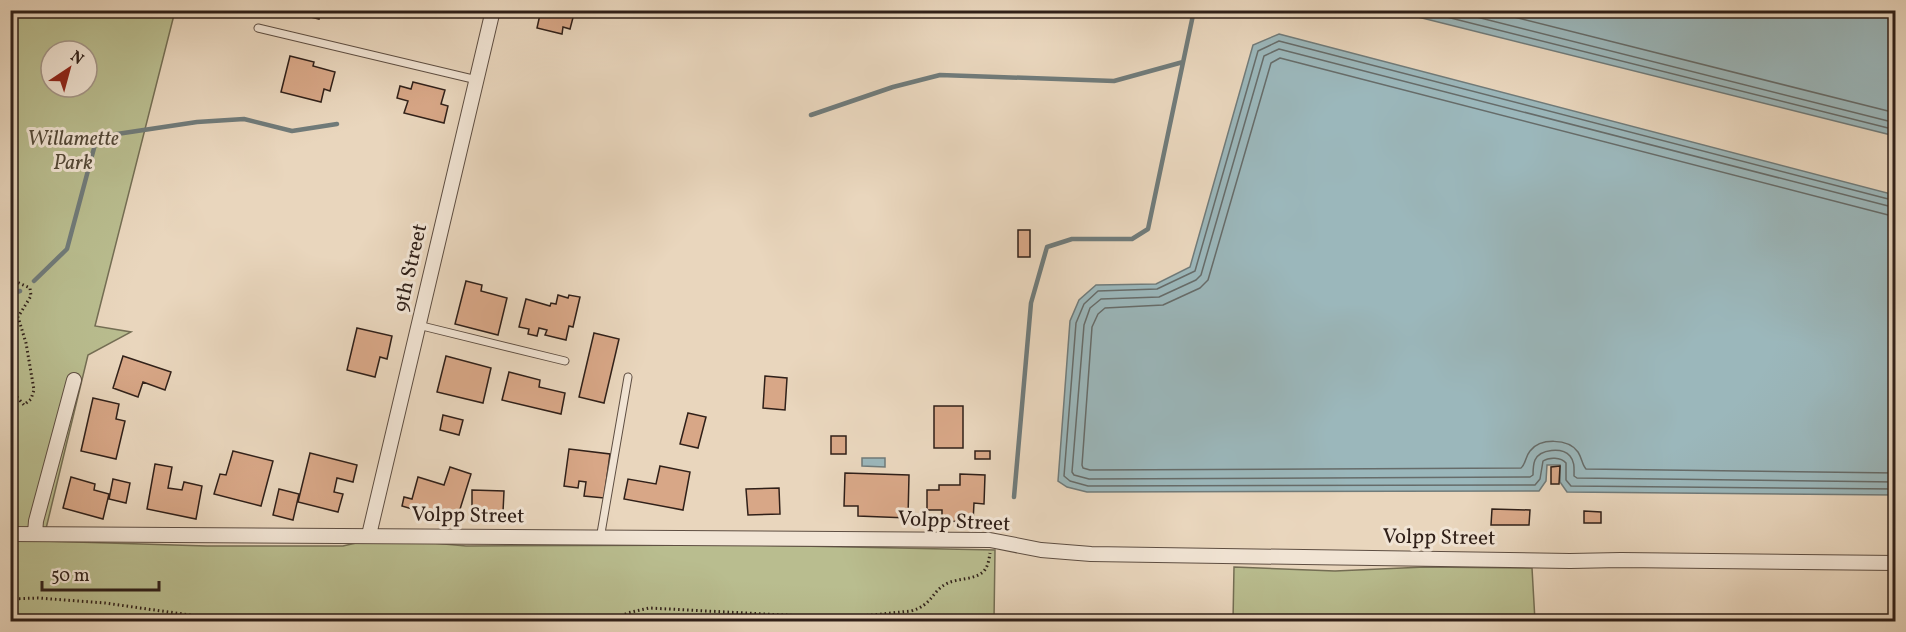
<svg xmlns="http://www.w3.org/2000/svg" width="1906" height="632" viewBox="0 0 1906 632" font-family="Vollkorn,serif">
<style>
.green{fill:#b9bd8f;stroke:#746e54;stroke-width:1.5;fill-rule:evenodd}
.water{fill:#9bb7bb;stroke:#707b7a;stroke-width:1.5}
.lines{fill:none;stroke-linecap:round;stroke-linejoin:round}
.shore{stroke:#666c6a;stroke-width:1.5}
.stream{stroke:#707b7a;stroke-width:4.5}
.building{fill:#d8a787;stroke:#302019;stroke-width:1.5}
.lane-casing{stroke:#5e4e42;stroke-width:9}
.street-casing{stroke:#5e4e42;stroke-width:16}
.path{stroke:#302019;stroke-width:3;stroke-dasharray:1.5 3;stroke-linecap:butt}
.lane{stroke:#f1e4d4;stroke-width:7}
.street{stroke:#f1e4d4;stroke-width:14}
.labels{text-anchor:middle;dominant-baseline:central;stroke-width:6;stroke-linejoin:round;paint-order:stroke}
.park-label{font-size:21px;font-style:italic;fill:#524736;stroke:#f1e4d4}
.street-label{font-size:21px;fill:#302019;stroke:#f1e4d4}
</style>
<rect width="100%" height="100%" fill="#e9d6bd"/>
<filter id="stains"><feTurbulence type="fractalNoise" baseFrequency=".00333" numOctaves="4"/><feColorMatrix values="0 0 0 0 .2 0 0 0 0 .09 0 0 0 0 .02 0 0 0 .5 -.17"/></filter>
<radialGradient id="worn" r=".72"><stop offset=".6" stop-color="#630" stop-opacity="0"/><stop offset="1" stop-color="#630" stop-opacity=".3"/></radialGradient>
<!-- green -->
<path class="green" d="M11,11H175L95,326L131,332L88,355L43,541L207,546H343L378,538L466,546L755,545L995,550L994,621H11ZM51,51H87V87H51Z
M1234,567L1335,571L1425,567L1532,568L1535,621H1233Z"/>
<!-- water -->
<path class="water" d="M1394,11H1895V136Z
M1279,34L1895,195V495L1567,492L1560,482V465H1547L1546,481L1539,491L1087,492L1067,487L1058,481L1070,321L1079,300L1096,285L1156,284L1190,267L1253,45Z
M862,458H885V467L862,466Z"/>
<g class="lines">
<!-- shore -->
<path class="shore" d="M1419,10L1896,130
M1449,10L1896,123
M1486,10L1896,113
M1896,201L1279,41L1258,51L1195,271L1157,289L1098,291L1084,304L1076,323L1064,476L1070,481L1088,486L1535,485L1540,479L1543,461C1549,457 1561,457 1566,463V480L1571,486L1896,489
M1896,208L1279,49L1264,56L1201,275L1196,280L1159,297L1101,299L1090,308L1084,325L1072,472L1074,475L1089,479L1530,477L1533,475C1533,470 1533,465 1535,460C1540,449 1562,447 1570,456C1575,462 1574,469 1574,476L1577,478L1896,482
M1896,217L1280,58L1271,63L1208,280L1200,288L1163,305L1105,308L1098,314L1092,327L1082,465L1083,468L1090,470L1521,468C1526,464 1525,457 1530,451C1540,438 1568,438 1578,452C1582,458 1582,465 1586,469L1896,473"/>
<!-- stream -->
<path class="stream" d="M811,115L893,87L940,75L1114,81L1183,62
M34,281L67,249L97,137L197,122L244,119L292,131L337,124
M10,294L20,291
M1014,497L1031,303L1047,247L1072,239H1132L1148,229L1193,15L1197,10"/>
</g>
<!-- building -->
<path class="building" d="M283,10H321L319,19Z
M541,10H575L570,29L563,27L562,34L537,28Z
M290,56L314,62L313,66L335,72L330,91L324,89L321,102L281,92Z
M413,82L445,90L441,104L448,106L444,123L404,113L408,101L397,98L400,86L411,89Z
M1018,230H1030V257H1018Z
M466,281L482,285L481,291L507,298L498,335L455,324Z
M558,295L568,298L569,295L580,297L573,327L569,326L566,340L545,335L547,330L539,328L537,336L528,334L529,329L519,327L526,299L550,306L551,303L556,304Z
M357,328L392,336L387,359L380,357L375,377L347,370Z
M594,333L619,339L604,403L579,397Z
M123,356L171,372L165,390L143,382L138,397L113,388Z
M446,356L491,368L483,403L437,392Z
M509,372L540,380L539,387L565,393L561,414L502,400Z
M765,376L787,378L785,410L763,408Z
M93,398L119,404L116,419L125,421L116,459L81,451Z
M934,406H963V448H934Z
M688,413L706,417L698,448L680,444Z
M443,415L463,420L459,435L440,430Z
M831,436H846V454H831Z
M569,449L610,454L604,498L584,496L586,482L579,481L578,488L564,486Z
M233,451L273,461L261,506L214,494L220,474L226,475Z
M975,451H990V459H975Z
M310,453L357,465L353,482L337,478L334,492L343,494L338,512L298,502Z
M155,464L172,467L168,488L182,490L184,482L202,486L196,519L147,509Z
M660,466L690,472L683,510L624,499L628,479L656,484Z
M1560,466L1559,484H1551V467Z
M450,467L471,474L456,522L402,506L404,497L412,499L418,477L444,485Z
M845,473L909,475L908,518L858,516V506H844Z
M960,474L985,475L984,504L974,503L973,522L942,521V510H927V490H939V485H960Z
M71,477L95,484L94,490L109,494L103,519L63,508Z
M113,479L130,483L126,503L109,499Z
M779,488L780,514L748,515L746,489Z
M279,489L299,494L293,520L273,515Z
M472,490L504,491L503,512H495V516H485V512H472Z
M1492,509L1530,510L1529,525H1491Z
M1584,511L1601,512V523H1584Z"/>
<g class="lines">
<!-- lane casing -->
<g class="lane-casing">
<path id="lane" d="M258,28L477,80
M418,325L565,361
M600,539L628,377"/>
</g>
<!-- street casing -->
<g class="street-casing">
<path id="street" d="M35,533L36,521L74,380
M10,534L990,540L1041,550L1091,554L1570,561L1621,560L1896,563
M369,535L493,10"/>
</g>
<!-- path -->
<path class="path" d="M10,279L30,288L31,296L18,317L26,343L34,390L31,399L24,405L17,397L10,394
M10,599L38,598L105,603L197,616L380,622
M614,622L627,613L649,608L842,618L911,611C933,605 932,590 948,583C959,578 975,580 984,571C988,566 989,560 990,553"/>
<!-- lane -->
<use href="#lane" class="lane"/>
<!-- street -->
<use href="#street" class="street"/>
</g>
<g class="labels">
<!-- park labels -->
<g class="park-label">
<text x="73" y="139">Willamette<tspan x="73" dy="24">Park</tspan></text>
</g>
<!-- street labels -->
<g class="street-label">
<text transform="translate(411 268) rotate(-77)">9th Street</text>
<text transform="translate(468 516) rotate(1)">Volpp Street</text>
<text transform="translate(954 522) rotate(3)">Volpp Street</text>
<text transform="translate(1439 538) rotate(1)">Volpp Street</text>
</g>
</g>
<!-- margin -->
<rect width="1906" height="632" fill="none" stroke="#e9d6bd" stroke-width="36"/>
<rect x="12" y="12" width="1882" height="608" fill="none" stroke="#302019" stroke-width="3"/>
<rect x="18" y="18" width="1870" height="596" fill="none" stroke="#302019" stroke-width="1.5"/>
<!-- north arrow -->
<g transform="translate(69 69) rotate(36)"><circle r="28" fill="#f1e4d4" stroke="#a49689" stroke-width="1.5"/>
<path d="M0-4.5L10 22L0 15L-10 22Z" fill="#8f2418"/>
<text y="-9" font-size="16" font-weight="bold" text-anchor="middle" fill="#302019">N</text>
</g>
<!-- scale -->
<path d="M42 581v9h117v-9" fill="none" stroke="#302019" stroke-width="3"/>
<text x="51" y="581" font-size="18" fill="#302019" stroke="#f1e4d4" stroke-width="4.5" paint-order="stroke">50 m</text>
<rect width="100%" height="100%" filter="url(#stains)"/>
<rect width="100%" height="100%" fill="url(#worn)"/>
</svg>
